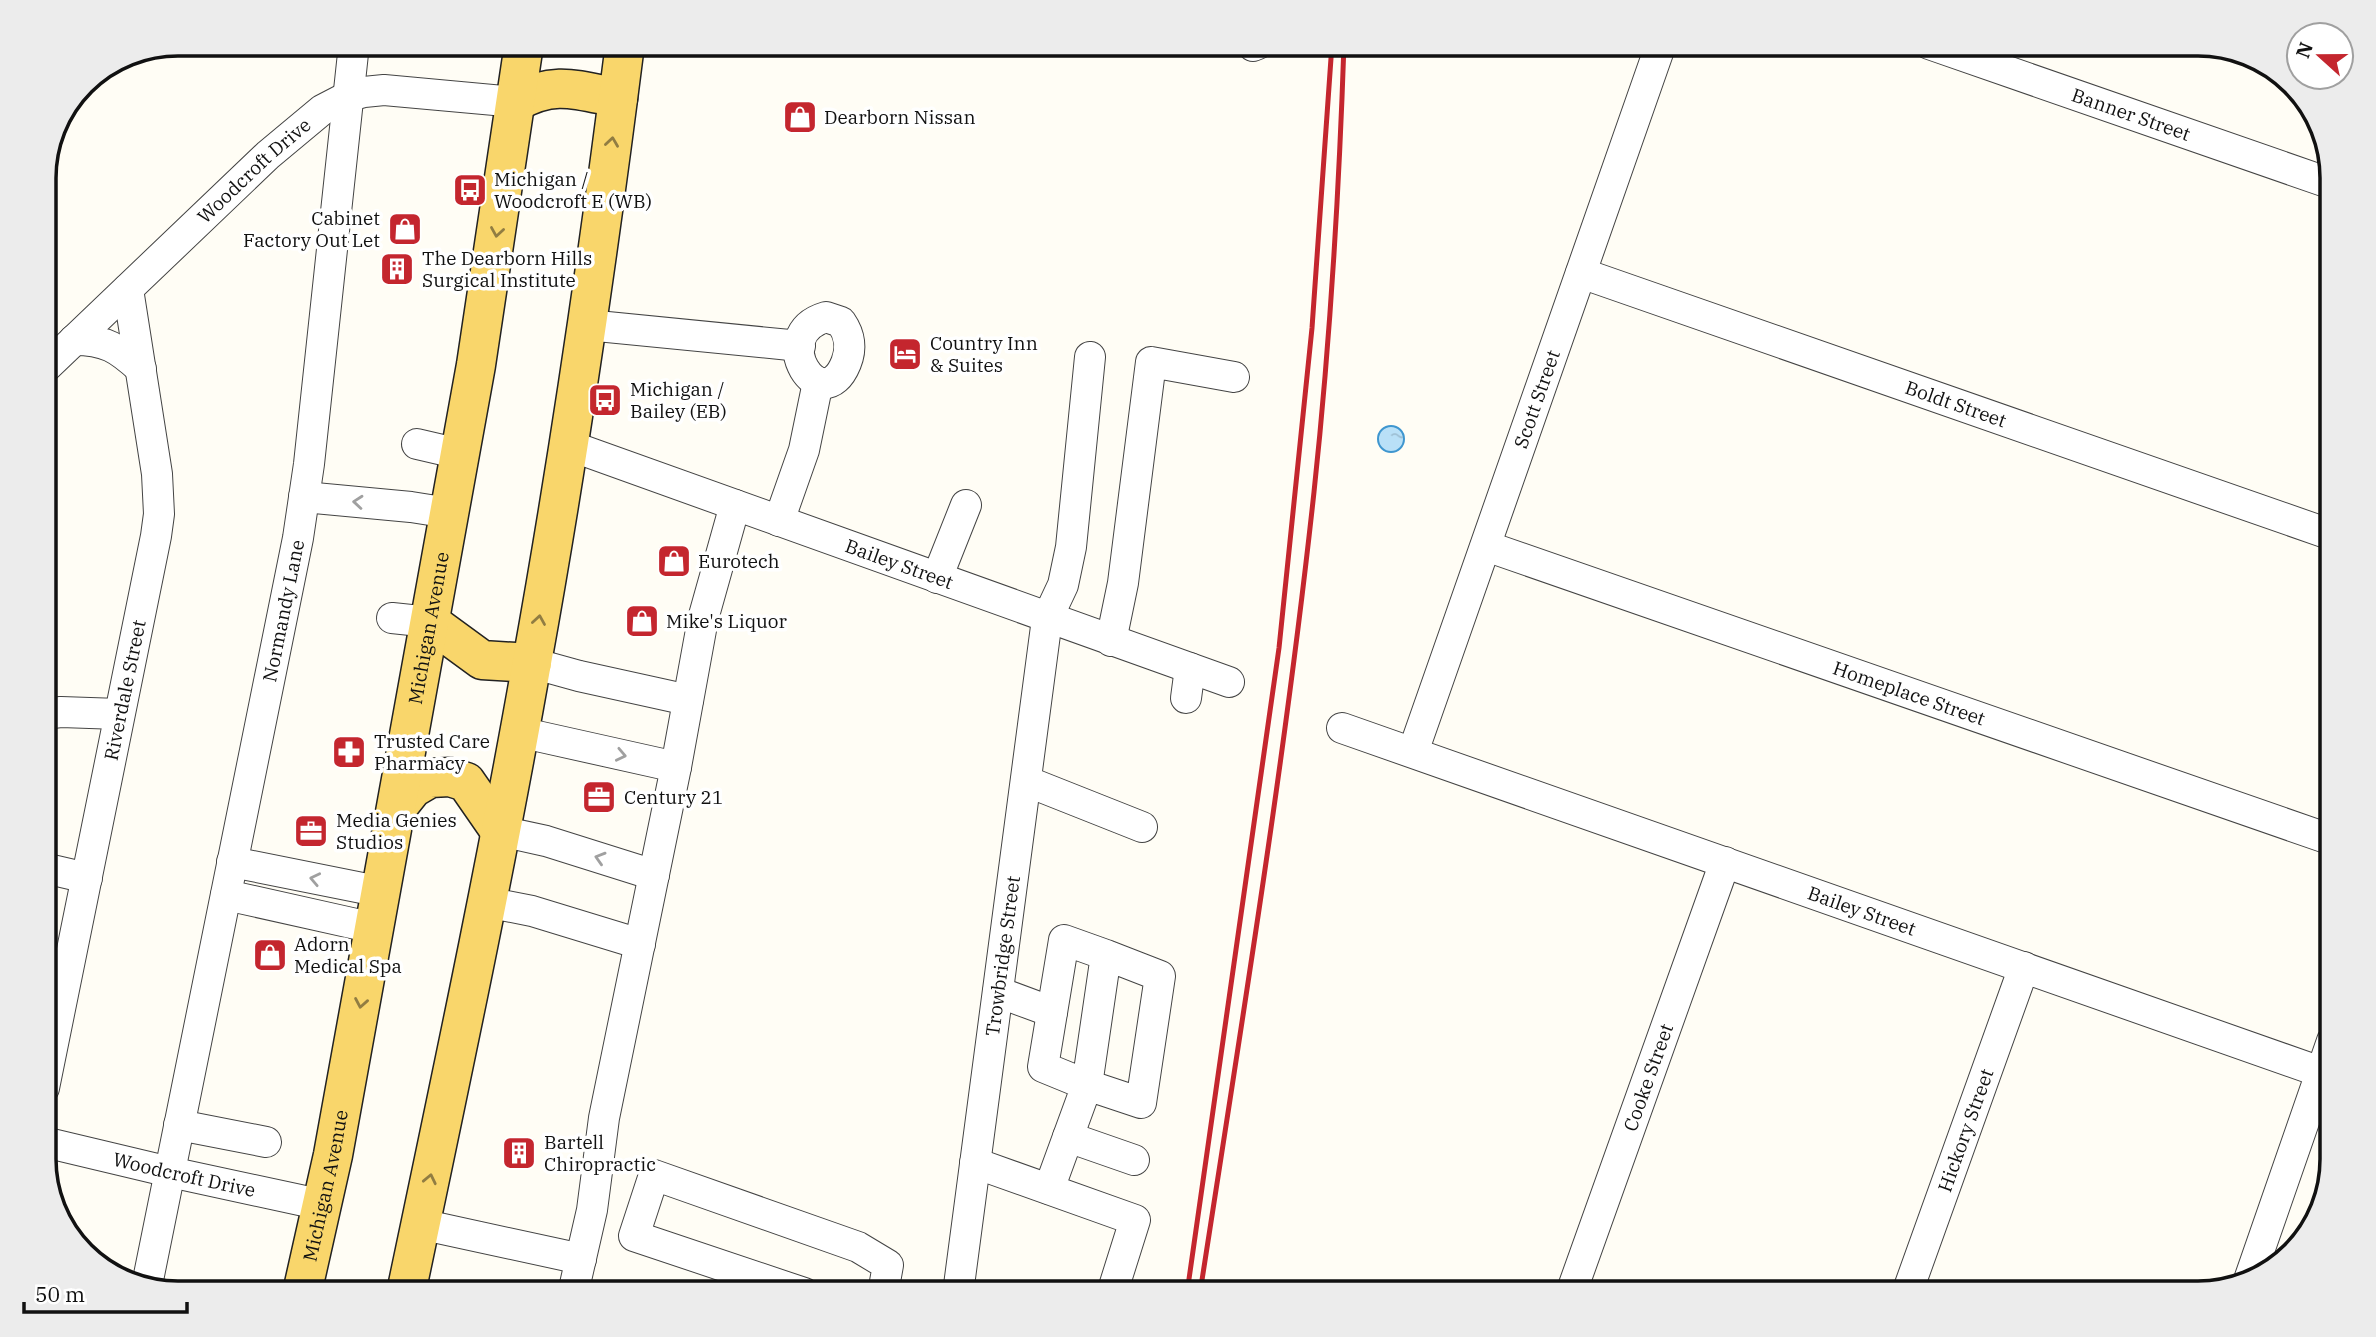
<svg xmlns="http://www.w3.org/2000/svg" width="2376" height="1337" viewBox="0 0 2376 1337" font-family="'IBM Plex Serif',serif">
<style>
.water{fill:url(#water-ripples);stroke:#3f96cf;stroke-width:2}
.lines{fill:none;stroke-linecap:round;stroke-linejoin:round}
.minor-casing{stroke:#444;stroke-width:32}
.major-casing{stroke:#222;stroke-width:41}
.minor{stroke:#fff;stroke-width:30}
.major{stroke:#f9d66b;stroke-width:38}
.rail{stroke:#c4262e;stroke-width:5}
.oneway{stroke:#917d42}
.oneway2{stroke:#a0a0a0}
.labels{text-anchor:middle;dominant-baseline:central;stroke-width:7;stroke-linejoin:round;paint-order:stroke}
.street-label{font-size:19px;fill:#111;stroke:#fff}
.poi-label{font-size:19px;fill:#111;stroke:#fff;text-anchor:start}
.rim{fill:none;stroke:#111;stroke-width:3.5}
</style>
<defs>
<pattern id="water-ripples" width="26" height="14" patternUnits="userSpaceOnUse" patternTransform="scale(1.75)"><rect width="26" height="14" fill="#b9e0f7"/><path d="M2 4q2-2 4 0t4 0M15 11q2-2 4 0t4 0" fill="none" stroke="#9ebfd3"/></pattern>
</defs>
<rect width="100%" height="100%" fill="#fffdf5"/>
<!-- water -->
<path class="water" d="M1378 439a13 13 0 1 1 26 0a13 13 0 1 1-26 0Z"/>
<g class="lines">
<!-- minor casing -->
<g class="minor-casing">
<g id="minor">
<path id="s1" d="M1929,44L2332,184"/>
<path d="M1253,46L1258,44"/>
<path id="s2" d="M1581,273L2332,535"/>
<path d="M826,317L841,322C850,335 852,348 846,363C822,422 765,335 826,317Z"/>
<path d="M587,325L800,346"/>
<path d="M74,340C106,340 118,348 141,369"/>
<path id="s3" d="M44,369L268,155L322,110L349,96L364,92L384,90L516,102"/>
<path d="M417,444L460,454"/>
<path id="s4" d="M568,445L1229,682"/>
<path d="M304,497L411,507L449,513"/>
<path d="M779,521L804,450L818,382"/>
<path id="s5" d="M1486,546L2332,840"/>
<path d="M937,578L966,505"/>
<path d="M392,618L430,622"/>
<path d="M1111,641L1123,583L1151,362L1234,377"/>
<path d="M532,663L579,676L688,700"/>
<path d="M1186,698L1190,668"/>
<path d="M44,714L61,712L119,714"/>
<path id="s6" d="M1342,728L2332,1076"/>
<path d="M519,732L676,767"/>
<path id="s7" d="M1413,752L1661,44"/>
<path d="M1026,781L1142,827"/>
<path d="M500,831L546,841L654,875"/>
<path d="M232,862L382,892"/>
<path d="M44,868L87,878"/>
<path d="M226,895L374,928"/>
<path d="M486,902L532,911L640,944"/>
<path d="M998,992L1052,1012"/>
<path id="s8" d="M44,1088L156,536L159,514L157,474L128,289"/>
<path d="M179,1125L266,1142"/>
<path d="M1068,1137L1134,1160"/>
<path id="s9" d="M44,1142L170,1172L323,1205"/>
<path d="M975,1163L1135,1220L1112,1293"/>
<path d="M1049,1189L1087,1085L1106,955L1064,940L1043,1067L1087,1085L1141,1103L1160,976L1106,955"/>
<path d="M420,1224L581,1259"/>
<path d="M2249,1280L2332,1041"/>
<path id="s10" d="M147,1285L298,538L309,464L354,44"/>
<path d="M573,1293L592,1210L604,1118L676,767L703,619L735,505"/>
<path d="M804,1293L634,1236L654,1175L858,1247L888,1265L883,1293"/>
<path id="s11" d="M958,1293L1047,619L1063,585L1071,547L1090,357"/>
<path id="s12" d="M1571,1293L1725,862"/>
<path id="s13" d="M1907,1293L2024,967"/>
</g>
</g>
<!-- major casing -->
<g class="major-casing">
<g id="major">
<path d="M516,102C554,80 577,90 618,98"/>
<path d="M430,622L482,660L532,663"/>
<path d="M397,808L413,788L430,778L450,777L466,782L500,831"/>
<path id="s14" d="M302,1293L333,1155L476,365L524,44"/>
<path d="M406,1293C450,1083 495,873 532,662C569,457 599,250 625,44"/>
</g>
</g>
<!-- minor -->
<use href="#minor" class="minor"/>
<!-- major -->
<use href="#major" class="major"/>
<!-- rail -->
<path class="rail" d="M1187,1293L1279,648L1312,328L1332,44
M1200,1293C1241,1027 1285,760 1314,492C1330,343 1339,193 1344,44"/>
</g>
<!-- one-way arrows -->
<defs><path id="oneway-chevron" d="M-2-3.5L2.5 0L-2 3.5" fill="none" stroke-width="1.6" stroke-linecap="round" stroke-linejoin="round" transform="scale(1.75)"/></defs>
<g class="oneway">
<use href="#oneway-chevron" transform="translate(612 142) rotate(-82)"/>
<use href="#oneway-chevron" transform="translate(497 232) rotate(99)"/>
<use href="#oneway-chevron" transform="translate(539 620) rotate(-81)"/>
<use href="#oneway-chevron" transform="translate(361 1003) rotate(100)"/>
<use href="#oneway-chevron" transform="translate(430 1179) rotate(-78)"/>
</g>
<g class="oneway2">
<use href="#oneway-chevron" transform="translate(358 502) rotate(-175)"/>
<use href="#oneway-chevron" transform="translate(621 755) rotate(12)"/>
<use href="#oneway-chevron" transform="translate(600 858) rotate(-163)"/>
<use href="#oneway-chevron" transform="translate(315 879) rotate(-168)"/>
</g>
<!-- icons -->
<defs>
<g id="shop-square" transform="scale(1.75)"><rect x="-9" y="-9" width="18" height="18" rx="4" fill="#c4262e" stroke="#fff"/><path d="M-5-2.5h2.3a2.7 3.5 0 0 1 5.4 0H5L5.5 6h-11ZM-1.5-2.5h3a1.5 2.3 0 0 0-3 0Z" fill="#fff"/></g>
<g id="bus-square" transform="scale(1.75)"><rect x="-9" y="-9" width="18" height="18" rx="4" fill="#c4262e" stroke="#fff"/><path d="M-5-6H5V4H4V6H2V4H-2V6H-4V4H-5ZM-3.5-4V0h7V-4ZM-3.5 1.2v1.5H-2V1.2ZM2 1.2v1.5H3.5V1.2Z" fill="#fff"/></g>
<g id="building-square" transform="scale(1.75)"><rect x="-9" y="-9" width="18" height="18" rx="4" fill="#c4262e" stroke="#fff"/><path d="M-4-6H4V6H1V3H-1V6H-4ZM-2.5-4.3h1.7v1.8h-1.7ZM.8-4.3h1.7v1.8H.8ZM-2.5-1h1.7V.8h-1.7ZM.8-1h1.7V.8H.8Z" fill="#fff"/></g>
<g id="hotel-square" transform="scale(1.75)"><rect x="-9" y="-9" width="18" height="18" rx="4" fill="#c4262e" stroke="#fff"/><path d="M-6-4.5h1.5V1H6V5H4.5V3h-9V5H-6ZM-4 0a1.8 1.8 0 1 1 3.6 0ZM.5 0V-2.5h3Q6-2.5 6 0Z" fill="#fff"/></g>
<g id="pharmacy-square" transform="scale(1.75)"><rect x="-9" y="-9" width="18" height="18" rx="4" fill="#c4262e" stroke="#fff"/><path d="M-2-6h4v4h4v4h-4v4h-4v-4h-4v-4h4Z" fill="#fff"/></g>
<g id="office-square" transform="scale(1.75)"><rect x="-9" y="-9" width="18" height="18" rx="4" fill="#c4262e" stroke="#fff"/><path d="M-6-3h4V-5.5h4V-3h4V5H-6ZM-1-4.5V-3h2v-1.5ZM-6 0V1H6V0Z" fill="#fff"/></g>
</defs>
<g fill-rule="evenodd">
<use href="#shop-square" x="800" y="117"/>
<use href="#bus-square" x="470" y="190"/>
<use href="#shop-square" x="405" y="229"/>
<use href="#building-square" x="397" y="269"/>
<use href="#hotel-square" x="905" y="354"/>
<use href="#bus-square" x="605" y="400"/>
<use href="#shop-square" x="674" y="561"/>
<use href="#shop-square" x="642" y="621"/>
<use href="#pharmacy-square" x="349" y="752"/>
<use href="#office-square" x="599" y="797"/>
<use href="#office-square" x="311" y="831"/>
<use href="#shop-square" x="270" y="955"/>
<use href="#building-square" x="519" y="1153"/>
</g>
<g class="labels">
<!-- street labels -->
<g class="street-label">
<text stroke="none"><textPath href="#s1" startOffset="214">Banner Street</textPath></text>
<text stroke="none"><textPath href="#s3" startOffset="289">Woodcroft Drive</textPath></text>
<text stroke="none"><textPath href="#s7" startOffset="374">Scott Street</textPath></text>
<text stroke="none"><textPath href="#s2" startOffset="397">Boldt Street</textPath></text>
<text stroke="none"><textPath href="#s4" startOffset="352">Bailey Street</textPath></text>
<text stroke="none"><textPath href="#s10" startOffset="688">Normandy Lane</textPath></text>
<text stroke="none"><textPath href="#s14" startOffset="677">Michigan Avenue</textPath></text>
<text stroke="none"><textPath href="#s8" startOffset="406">Riverdale Street</textPath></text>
<text stroke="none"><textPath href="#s5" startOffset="448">Homeplace Street</textPath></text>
<text stroke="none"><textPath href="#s6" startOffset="551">Bailey Street</textPath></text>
<text stroke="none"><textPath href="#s11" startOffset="340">Trowbridge Street</textPath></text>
<text stroke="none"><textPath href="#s12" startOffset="229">Cooke Street</textPath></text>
<text stroke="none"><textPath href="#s13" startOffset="173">Hickory Street</textPath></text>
<text stroke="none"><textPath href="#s9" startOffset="144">Woodcroft Drive</textPath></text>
<text stroke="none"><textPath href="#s14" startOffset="110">Michigan Avenue</textPath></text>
</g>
<!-- poi labels -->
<g class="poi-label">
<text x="824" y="117">Dearborn Nissan</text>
<text x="494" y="179">Michigan /<tspan x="494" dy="22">Woodcroft E (WB)</tspan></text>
<text x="380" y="218" text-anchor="end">Cabinet<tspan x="380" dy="22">Factory Out Let</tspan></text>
<text x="422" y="258">The Dearborn Hills<tspan x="422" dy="22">Surgical Institute</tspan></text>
<text x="930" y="343">Country Inn<tspan x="930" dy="22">&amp; Suites</tspan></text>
<text x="630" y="389">Michigan /<tspan x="630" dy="22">Bailey (EB)</tspan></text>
<text x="698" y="561">Eurotech</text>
<text x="666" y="621">Mike's Liquor</text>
<text x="374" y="741">Trusted Care<tspan x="374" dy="22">Pharmacy</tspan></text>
<text x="624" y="797">Century 21</text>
<text x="336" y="820">Media Genies<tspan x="336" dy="22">Studios</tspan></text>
<text x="294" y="944">Adorn<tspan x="294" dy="22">Medical Spa</tspan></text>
<text x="544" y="1142">Bartell<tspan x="544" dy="22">Chiropractic</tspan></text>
</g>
</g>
<!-- crop -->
<path d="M0 0H2376V1337H0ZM178 56H2198A122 122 0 0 1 2320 178V1159A122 122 0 0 1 2198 1281H178A122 122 0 0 1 56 1159V178A122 122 0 0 1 178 56Z" fill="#ececec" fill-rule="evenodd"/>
<path class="rim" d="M178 56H2198A122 122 0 0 1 2320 178V1159A122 122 0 0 1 2198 1281H178A122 122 0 0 1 56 1159V178A122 122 0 0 1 178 56Z"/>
<!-- north arrow -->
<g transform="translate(2320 56) rotate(291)"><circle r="33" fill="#ffffff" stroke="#a0a0a0" stroke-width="2"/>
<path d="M0-5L12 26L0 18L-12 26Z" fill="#c4262e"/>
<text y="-10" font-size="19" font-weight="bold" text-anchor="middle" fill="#111111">N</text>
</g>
<!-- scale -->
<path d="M24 1302v10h163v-10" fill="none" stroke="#111111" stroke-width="3.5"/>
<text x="35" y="1302" font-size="21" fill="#111111" stroke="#ffffff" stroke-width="5" paint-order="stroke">50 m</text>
</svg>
